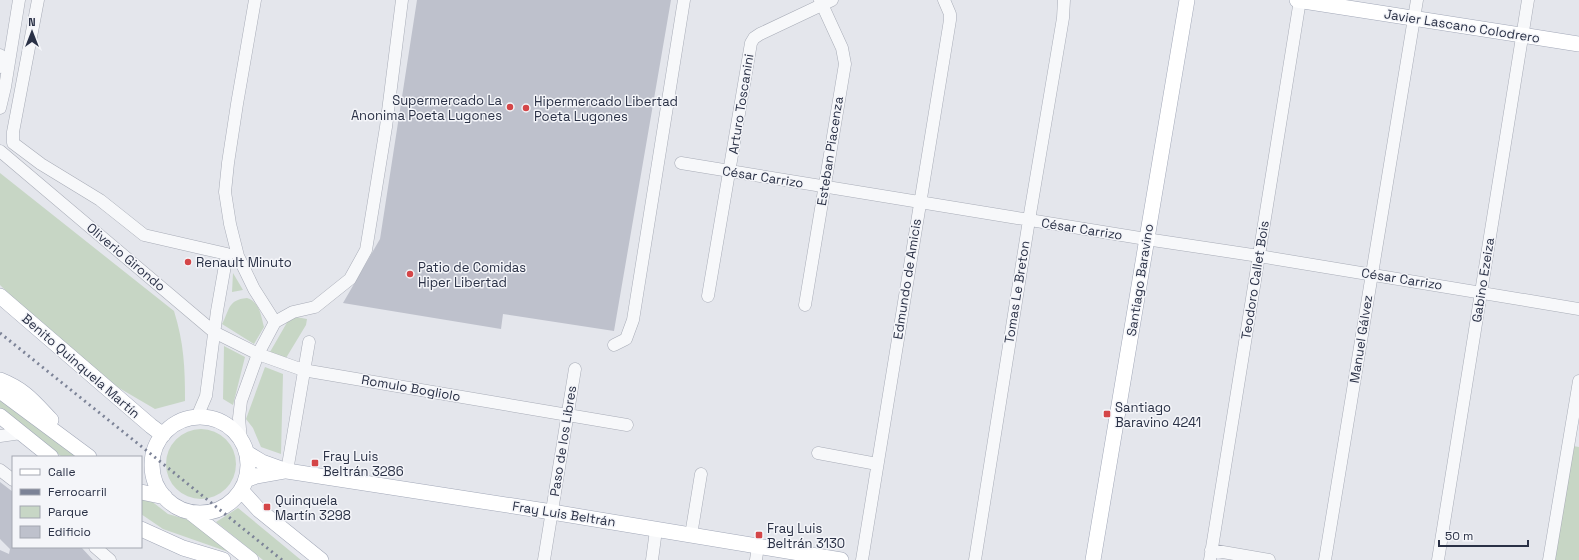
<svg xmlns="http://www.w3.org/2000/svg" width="1579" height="560" viewBox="0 0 1579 560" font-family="'Space Grotesk',sans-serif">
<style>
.green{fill:#c7d6c5}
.building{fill:#bec1cc}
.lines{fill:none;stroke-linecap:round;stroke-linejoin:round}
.minor-casing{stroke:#a8acb7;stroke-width:13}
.major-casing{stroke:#a2a8b8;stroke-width:16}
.minor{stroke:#f7f8fa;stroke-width:12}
.major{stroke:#fff;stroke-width:15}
.rail{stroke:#7c8397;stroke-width:3;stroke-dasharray:2 4;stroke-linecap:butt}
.poi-dot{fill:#d44648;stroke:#f4f5f9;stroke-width:1.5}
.labels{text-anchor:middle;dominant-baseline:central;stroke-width:3;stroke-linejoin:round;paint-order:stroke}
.street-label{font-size:13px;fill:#2a3146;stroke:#f4f5f9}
.poi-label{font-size:13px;fill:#2a3146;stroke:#f4f5f9;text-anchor:start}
</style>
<rect width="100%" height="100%" fill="#e4e6ec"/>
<!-- green -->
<path class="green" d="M0,173L174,311C184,343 185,368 185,401L155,409L114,385L33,317L0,285Z
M233,273L243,290L232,292Z
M247,298C260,302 261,316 264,327L254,344L222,324C230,310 227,300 247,298Z
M296,317L307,319L306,325L286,358L270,352L289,319Z
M224,346L245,357L233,405L223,399Z
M265,367L283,374L281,454L261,447L253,428L246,419Z
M0,398L80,457H62L0,408Z
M166 464a35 35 0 1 1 70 0a35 35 0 1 1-70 0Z
M1573,446L1579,447V560H1554Z
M141,500H150L168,514L197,522L240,556L163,529L141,514Z
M238,508L301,560H263L216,522Z"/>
<!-- building -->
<path class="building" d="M417,0H671L614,331L503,314L501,329L343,303L380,239Z
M0,482L13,492V547H81L93,560H0V550L9,554L10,549L0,539Z"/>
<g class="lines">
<!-- minor casing -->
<g class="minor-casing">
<path id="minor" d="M38,0L13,132V143L41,164L100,200L144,235L227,254L217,311L206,396L197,417
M255,0L237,104L228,163L225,192L230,224L238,256L254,289L275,322
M0,55V67
M0,108L5,87L19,0
M0,151L214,332L258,354L303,370L627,425
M681,163L1146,239L1259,256L1579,309
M708,296L751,43L754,38L760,34L832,0
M805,305L845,64L842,48L820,0
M614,345L626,339L633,320L684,0
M0,436L21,433
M241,440L239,418L241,401L258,354L275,322L293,312L315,307L350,279L366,250L386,127L402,0
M818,453L877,464
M0,470L13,480
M287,471L309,342
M691,535L701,474
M95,547L110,560
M1211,550L1269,560
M544,560L575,369
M652,560L656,530
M756,560L758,546
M862,560L950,20V14L944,0
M975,560L1029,220L1063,18L1064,0
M1210,560L1300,0
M1325,560L1417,0
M1438,560L1528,0
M1549,560L1579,381"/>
</g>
<!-- major casing -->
<g class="major-casing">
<path id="major" d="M1297,0L1579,44
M0,296L151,426L163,435
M0,380C25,390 33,401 51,420
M0,391L89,457
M0,416L51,457
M152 465a48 48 0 1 1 96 0a48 48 0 1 1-96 0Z
M247,453L262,462L287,471L552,512L841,560
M246,480L256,476L284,471
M241,490L259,510L321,560
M141,492L165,497
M190,512L251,560
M141,529L183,548L223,560
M1093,560L1187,0"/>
</g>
<!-- minor -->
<use href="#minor" class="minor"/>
<!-- major -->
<use href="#major" class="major"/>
<!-- rail -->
<path class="rail" d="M0,333L152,455L282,560"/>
</g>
<!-- markers -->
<g class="poi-dot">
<circle cx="510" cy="107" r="4"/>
<circle cx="526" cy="108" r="4"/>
<circle cx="188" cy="262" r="4"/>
<circle cx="410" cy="274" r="4"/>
<rect x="1103" y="410" width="8" height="8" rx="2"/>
<rect x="311" y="459" width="8" height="8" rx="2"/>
<rect x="263" y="503" width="8" height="8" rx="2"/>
<rect x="755" y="531" width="8" height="8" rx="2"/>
</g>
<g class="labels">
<!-- street labels -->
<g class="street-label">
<text transform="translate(1462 26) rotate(9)">Javier Lascano Colodrero</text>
<text transform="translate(741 104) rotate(-81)">Arturo Toscanini</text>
<text transform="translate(830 151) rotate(-81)">Esteban Piacenza</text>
<text transform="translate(763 177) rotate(9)">César Carrizo</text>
<text transform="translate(1082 229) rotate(9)">César Carrizo</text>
<text transform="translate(126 257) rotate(40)">Oliverio Girondo</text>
<text transform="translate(907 279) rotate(-81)">Edmundo de Amicis</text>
<text transform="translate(1402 279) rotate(9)">César Carrizo</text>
<text transform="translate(1140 280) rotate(-81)">Santiago Baravino</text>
<text transform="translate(1255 280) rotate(-81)">Teodoro Callet Bois</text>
<text transform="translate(1483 280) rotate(-81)">Gabino Ezeiza</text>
<text transform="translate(1017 292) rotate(-81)">Tomas Le Breton</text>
<text transform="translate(1361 339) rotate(-81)">Manuel Gálvez</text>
<text transform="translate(81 366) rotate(41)">Benito Quinquela Martín</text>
<text transform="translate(411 388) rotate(10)">Romulo Bogliolo</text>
<text transform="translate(563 441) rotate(-81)">Paso de los Libres</text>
<text transform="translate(564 514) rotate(9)">Fray Luis Beltrán</text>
</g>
<!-- poi labels -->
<g class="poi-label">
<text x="502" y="100" text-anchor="end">Supermercado La<tspan x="502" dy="15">Anonima Poeta Lugones</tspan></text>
<text x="534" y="101">Hipermercado Libertad<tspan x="534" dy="15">Poeta Lugones</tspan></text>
<text x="196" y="262">Renault Minuto</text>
<text x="418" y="267">Patio de Comidas<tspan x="418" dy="15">Hiper Libertad</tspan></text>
<text x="1115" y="407">Santiago<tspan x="1115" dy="15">Baravino 4241</tspan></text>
<text x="323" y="456">Fray Luis<tspan x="323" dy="15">Beltrán 3286</tspan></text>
<text x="275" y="500">Quinquela<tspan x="275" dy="15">Martín 3298</tspan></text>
<text x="767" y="528">Fray Luis<tspan x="767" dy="15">Beltrán 3130</tspan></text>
</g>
</g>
<!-- legend -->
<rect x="12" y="456" width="130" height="92" fill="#f4f5f9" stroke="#a3a7b1"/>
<rect x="20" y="469" width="20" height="6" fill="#ffffff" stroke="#a3a7b1"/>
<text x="48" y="476" font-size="12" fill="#2a3146">Calle</text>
<rect x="20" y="489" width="20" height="6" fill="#7c8397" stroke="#a3a7b1"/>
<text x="48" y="496" font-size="12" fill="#2a3146">Ferrocarril</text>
<rect x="20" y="506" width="20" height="12" fill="#c7d6c5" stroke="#a3a7b1"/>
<text x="48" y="516" font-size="12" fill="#2a3146">Parque</text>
<rect x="20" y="526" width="20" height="12" fill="#bec1cc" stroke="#a3a7b1"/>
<text x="48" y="536" font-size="12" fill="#2a3146">Edificio</text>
<!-- north arrow -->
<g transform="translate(32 32)" stroke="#f4f5f9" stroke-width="3" paint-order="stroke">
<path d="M0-3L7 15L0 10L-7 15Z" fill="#2a3146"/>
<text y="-6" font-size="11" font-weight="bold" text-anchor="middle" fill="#2a3146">N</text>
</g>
<!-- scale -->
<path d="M1439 540v6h89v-6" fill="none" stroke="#2a3146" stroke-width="2"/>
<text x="1445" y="540" font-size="12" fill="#2a3146" stroke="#f4f5f9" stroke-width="3" paint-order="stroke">50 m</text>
</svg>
